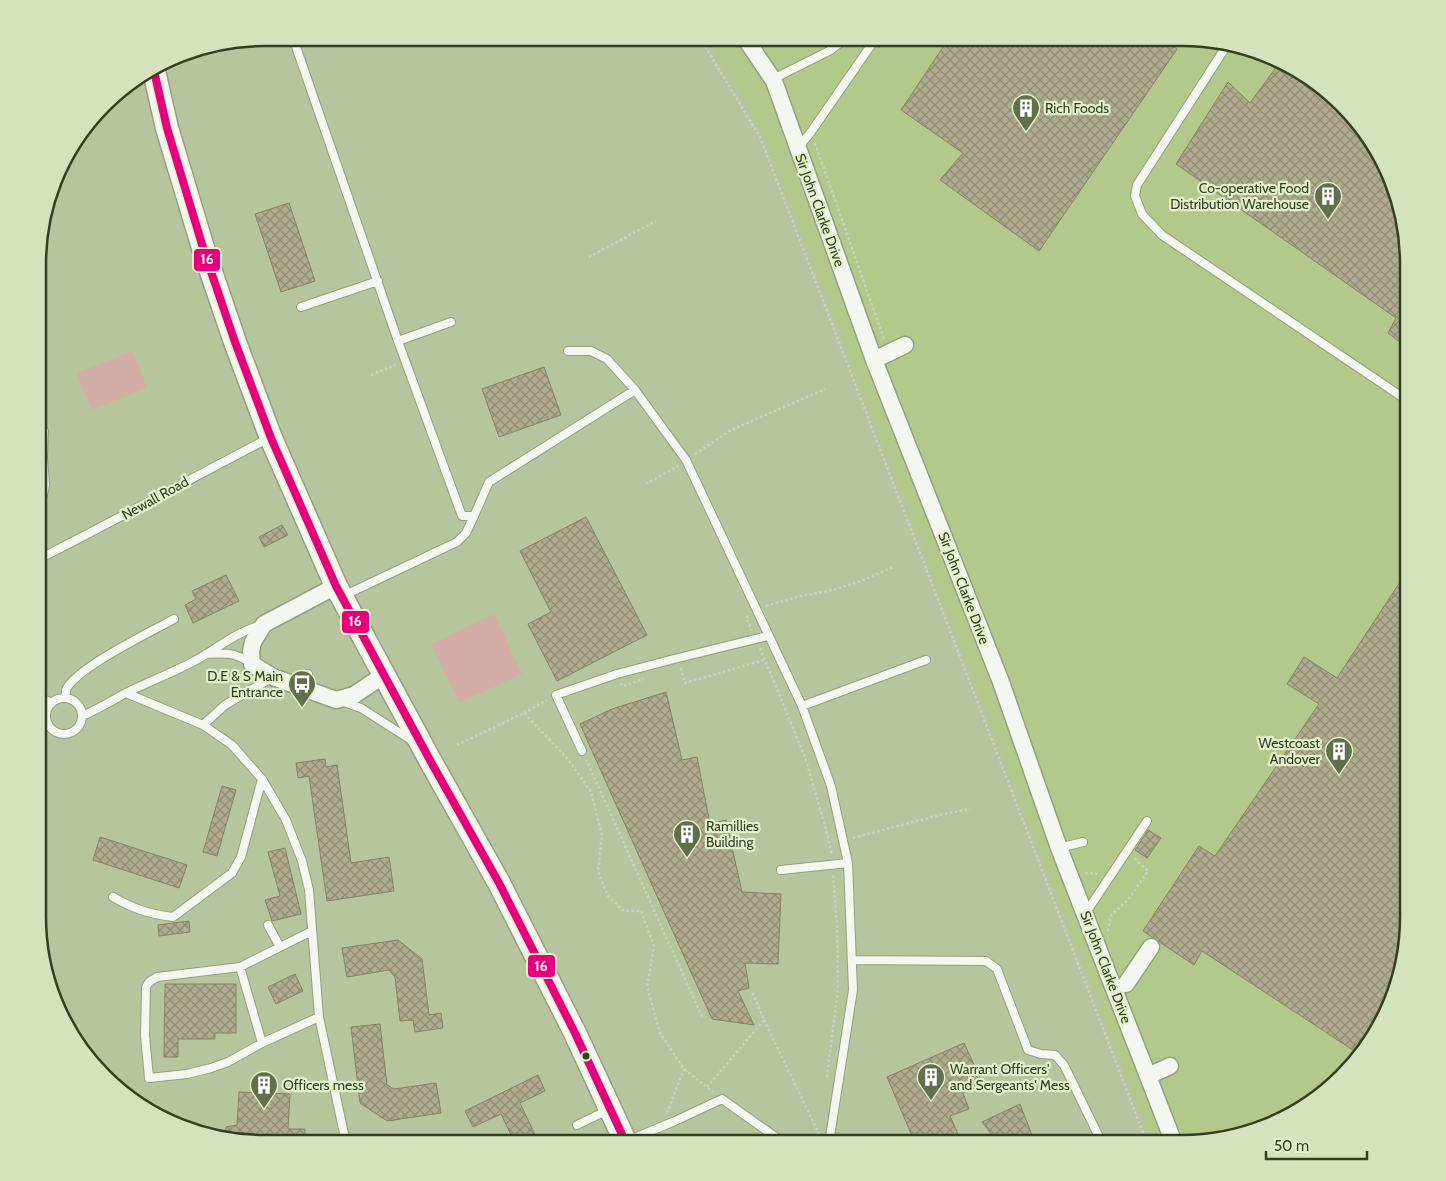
<svg xmlns="http://www.w3.org/2000/svg" width="1446" height="1181" viewBox="0 0 1446 1181" font-family="Cabin,sans-serif">
<style>
.built{fill:#b3c98b}
.green{fill:#d3aea6}
.building{fill:url(#building-cross-hatch);stroke:#868365}
.lines{fill:none;stroke-linecap:round;stroke-linejoin:round}
.lane-casing{stroke:#94a080;stroke-width:10}
.street-casing{stroke:#94a080;stroke-width:19}
.secondary-casing{stroke:#94a080;stroke-width:25}
.path{stroke:#cbd0c2;stroke-width:2.5;stroke-dasharray:2.5 2.5;stroke-linecap:butt}
.lane{stroke:#f4f6f0;stroke-width:8}
.street{stroke:#f4f6f0;stroke-width:16}
.secondary{stroke:#f4f6f0;stroke-width:22}
.bus-1-casing{stroke:#e2f1cc;stroke-width:11}
.bus-1{stroke:#e5007d;stroke-width:8}
.bus-dot{fill:#343f21;stroke:#e2f1cc;stroke-width:2}
.labels{text-anchor:middle;dominant-baseline:central;stroke-width:4.5;stroke-linejoin:round;paint-order:stroke}
.poi-label{font-size:14px;fill:#343f21;stroke:#e2f1cc;text-anchor:start}
.street-label{font-size:14px;fill:#343f21;stroke:#e2f1cc}
.rim{fill:none;stroke:#343f21;stroke-width:2.5}
.line-badge{stroke:#e2f1cc;stroke-width:2}
.badge-label{font-size:14px;text-anchor:middle;font-weight:bold;fill:#fff}
</style>
<defs>
<pattern id="building-cross-hatch" width="8" height="8" patternUnits="userSpaceOnUse" patternTransform="scale(1.25)"><rect width="8" height="8" fill="#afab8f"/><path d="M0 0l8 8M0 8l8-8" fill="none" stroke="#8f8d74"/></pattern>
</defs>
<rect width="100%" height="100%" fill="#b6c59d"/>
<!-- built -->
<path class="built" d="M708,38H1197L1269,55L1342,104L1391,177L1408,264V932L1385,1017L1342,1077L1269,1126L1182,1143H1152L764,136Z"/>
<!-- green -->
<path class="green" d="M133,351L147,388L91,410L77,373Z
M494,614L522,674L459,703L431,644Z"/>
<!-- building -->
<path class="building" d="M949,38H1160L1177,49L1039,251L940,180L963,153L901,110Z
M1280,62L1342,104L1391,177L1408,264V348L1388,333L1396,318L1176,164L1228,82L1250,103Z
M289,203L315,281L281,292L255,214Z
M544,367L561,415L499,437L482,389Z
M586,517L647,635L557,681L528,624L551,612L520,551Z
M282,525L288,535L264,547L259,537Z
M1408,570V932L1385,1017L1359,1054L1202,951L1194,965L1143,931L1199,846L1215,856L1319,704L1287,684L1304,657L1337,678Z
M226,575L239,601L193,623L185,605L196,599L192,591Z
M666,692L682,760L697,757L710,824L726,820L742,892L781,894L778,964L745,963L749,988L738,991L754,1025L712,1019L580,724L612,709Z
M325,759L326,767L337,765L351,863L389,857L394,891L327,901L309,776L298,778L296,763Z
M222,786L236,790L217,856L203,852Z
M1148,830L1161,838L1147,858L1135,850Z
M100,837L187,865L179,888L93,860Z
M285,848L301,914L272,921L265,900L280,896L268,852Z
M189,921L190,932L159,936L158,925Z
M398,940L422,959L429,1015L441,1013L443,1028L415,1032L413,1020L400,1021L395,977L389,970L347,977L342,948Z
M295,974L303,991L276,1004L268,987Z
M165,984H236V1033H215V1039H178V1057H164Z
M380,1024L387,1085L394,1089L436,1083L441,1113L387,1121L360,1103L351,1027Z
M964,1043L982,1082L963,1093L969,1109L950,1116L962,1143H915L887,1077Z
M538,1075L545,1091L520,1103L539,1143H515L501,1114L473,1127L465,1111Z
M239,1092L290,1094L288,1129H305V1143H249L225,1137L226,1127L237,1125Z
M1020,1104L1035,1143H998L982,1122Z"/>
<g class="lines">
<!-- lane casing -->
<g class="lane-casing">
<path id="lane" d="M293,38L398,341
M1227,45L1137,185L1135,196L1142,214L1162,235L1408,401
M779,76L829,51L847,38
M799,147L811,132L876,38
M301,307L378,281
M451,322L398,341L462,516H474L489,482L635,390L686,460L802,706L831,786L848,863L853,990L829,1143
M568,351H591L607,359L635,390
M39,498L43,495L45,485L43,457L44,431
M39,559C116,520 192,478 269,438
M343,596L457,542L466,533L474,516
M206,654C226,653 233,652 251,663
M304,689L308,674
M126,693L203,725L232,745L262,779L286,820L302,861L309,890L319,1017L346,1143
M39,697L52,703
M65,698C66,695 66,693 66,690C74,669 152,631 174,619
M46 716a18 18 0 1 1 36 0a18 18 0 1 1-36 0Z
M341,701L361,708L411,740
M802,706L926,660
M82,716C97,710 111,701 126,693C150,681 175,672 198,659C219,647 238,631 262,625
M203,725L225,705L273,677
M582,751L556,695L617,674L674,659L768,636
M1059,848L1083,842
M781,870L848,863
M113,897C134,909 149,914 173,917L232,873L241,857L262,779
M1085,914L1147,821
M268,925L280,947
M312,931L240,967L157,977L149,982L146,987L145,1036L149,1078L187,1074L211,1068L228,1062L262,1043L319,1017
M852,960L986,961L997,969L1028,1050L1041,1054L1055,1055L1064,1065L1102,1143
M240,967L262,1043
M577,1125L608,1110
M627,1141L675,1121L722,1099L777,1138L781,1143"/>
</g>
<!-- street casing -->
<g class="street-casing">
<path id="street" d="M745,38L774,81L874,360L1001,682L1059,848L1174,1143
M874,360L905,345
M336,586L264,624L253,642L251,651L252,664L273,677L336,700L354,695L384,675
M1126,984L1151,947
M1148,1076L1170,1066"/>
</g>
<!-- secondary casing -->
<g class="secondary-casing">
<path id="secondary" d="M154,71L167,128L204,251L235,342L271,438L336,586L431,762L499,883L575,1033L626,1143"/>
</g>
<!-- path -->
<path class="path" d="M700,38L760,137L1147,1143
M815,143L884,339
M589,257L656,221
M371,375L395,365
M695,454L731,430L825,389
M646,484L678,466
M766,606L801,596L833,590L861,581L893,567
M748,616L746,618L752,630
M760,648L805,757L826,829L832,855
M681,668L685,683L764,660
M621,683L622,686L644,679
M524,713L547,700
M457,745L524,713L567,758L591,792L602,835L598,871L608,896L624,911H641L654,946L647,987L660,1033L684,1069L713,1092
M586,759L703,1019
M853,838L939,815L970,809
M1085,873L1099,874
M1108,931L1111,915L1128,900L1148,871L1133,857
M764,1020L820,1136
M827,1077L838,989L837,926L833,873
M707,1087L764,1020L752,992
M667,1113L684,1069"/>
<!-- lane -->
<use href="#lane" class="lane"/>
<!-- street -->
<use href="#street" class="street"/>
<!-- secondary -->
<use href="#secondary" class="secondary"/>
<!-- bus-1 casing -->
<g class="bus-1-casing">
<path id="bus-1" d="M154,71L167,128L204,251L235,342L271,438L336,586L431,762L499,883L575,1033L626,1143"/>
</g>
<!-- bus-1 -->
<use href="#bus-1" class="bus-1"/>
</g>
<!-- icons -->
<defs>
<g id="building-pin" transform="scale(1.4375)"><path d="M0 17L-7.5 6A9.5 9.5 0 1 1 7.5 6Z" fill="#626e4c" stroke="#e2f1cc"/><path d="M-4-6H4V6H1V3H-1V6H-4ZM-2.5-4.3h1.7v1.8h-1.7ZM.8-4.3h1.7v1.8H.8ZM-2.5-1h1.7V.8h-1.7ZM.8-1h1.7V.8H.8Z" fill="#fff"/></g>
<g id="bus-pin" transform="scale(1.4375)"><path d="M0 17L-7.5 6A9.5 9.5 0 1 1 7.5 6Z" fill="#626e4c" stroke="#e2f1cc"/><path d="M-5-6H5V4H4V6H2V4H-2V6H-4V4H-5ZM-3.5-4V0h7V-4ZM-3.5 1.2v1.5H-2V1.2ZM2 1.2v1.5H3.5V1.2Z" fill="#fff"/></g>
</defs>
<g fill-rule="evenodd">
<use href="#building-pin" x="1026" y="108"/>
<use href="#building-pin" x="1328" y="196"/>
<use href="#bus-pin" x="302" y="684"/>
<use href="#building-pin" x="1339" y="751"/>
<use href="#building-pin" x="687" y="834"/>
<use href="#building-pin" x="931" y="1077"/>
<use href="#building-pin" x="264" y="1085"/>
</g>
<!-- markers -->
<circle class="bus-dot" cx="586" cy="1056" r="4.5"/>
<g class="labels">
<!-- poi labels -->
<g class="poi-label">
<text x="1045" y="108">Rich Foods</text>
<text x="1309" y="188" text-anchor="end">Co-operative Food<tspan x="1309" dy="16">Distribution Warehouse</tspan></text>
<text x="283" y="676" text-anchor="end">D.E &amp; S Main<tspan x="283" dy="16">Entrance</tspan></text>
<text x="1320" y="743" text-anchor="end">Westcoast<tspan x="1320" dy="16">Andover</tspan></text>
<text x="706" y="826">Ramillies<tspan x="706" dy="16">Building</tspan></text>
<text x="950" y="1069">Warrant Officers'<tspan x="950" dy="16">and Sergeants' Mess</tspan></text>
<text x="283" y="1085">Officers mess</text>
</g>
<!-- street labels -->
<g class="street-label">
<text transform="translate(820 210) rotate(70)">Sir John Clarke Drive</text>
<text transform="translate(155 498) rotate(-29)">Newall Road</text>
<text transform="translate(964 588) rotate(69)">Sir John Clarke Drive</text>
<text transform="translate(1106 967) rotate(69)">Sir John Clarke Drive</text>
</g>
</g>
<!-- crop -->
<path d="M0 0H1446V1181H0ZM264 46H1182A218 218 0 0 1 1400 264V917A218 218 0 0 1 1182 1135H264A218 218 0 0 1 46 917V264A218 218 0 0 1 264 46Z" fill="#d4e3be" fill-rule="evenodd"/>
<path class="rim" d="M264 46H1182A218 218 0 0 1 1400 264V917A218 218 0 0 1 1182 1135H264A218 218 0 0 1 46 917V264A218 218 0 0 1 264 46Z"/>
<g class="line-badge">
<rect x="193" y="248" width="28" height="24" rx="5" fill="#e5007d"/>
<rect x="341" y="610" width="29" height="24" rx="5" fill="#e5007d"/>
<rect x="527" y="954" width="29" height="24" rx="5" fill="#e5007d"/>
</g>
<g class="badge-label">
<text x="207" y="264">16</text>
<text x="355" y="626">16</text>
<text x="541" y="971">16</text>
</g>
<!-- scale -->
<path d="M1266 1151v8h101v-8" fill="none" stroke="#343f21" stroke-width="2.5"/>
<text x="1274" y="1151" font-size="15" fill="#343f21" stroke="#e2f1cc" stroke-width="4" paint-order="stroke">50 m</text>
</svg>
